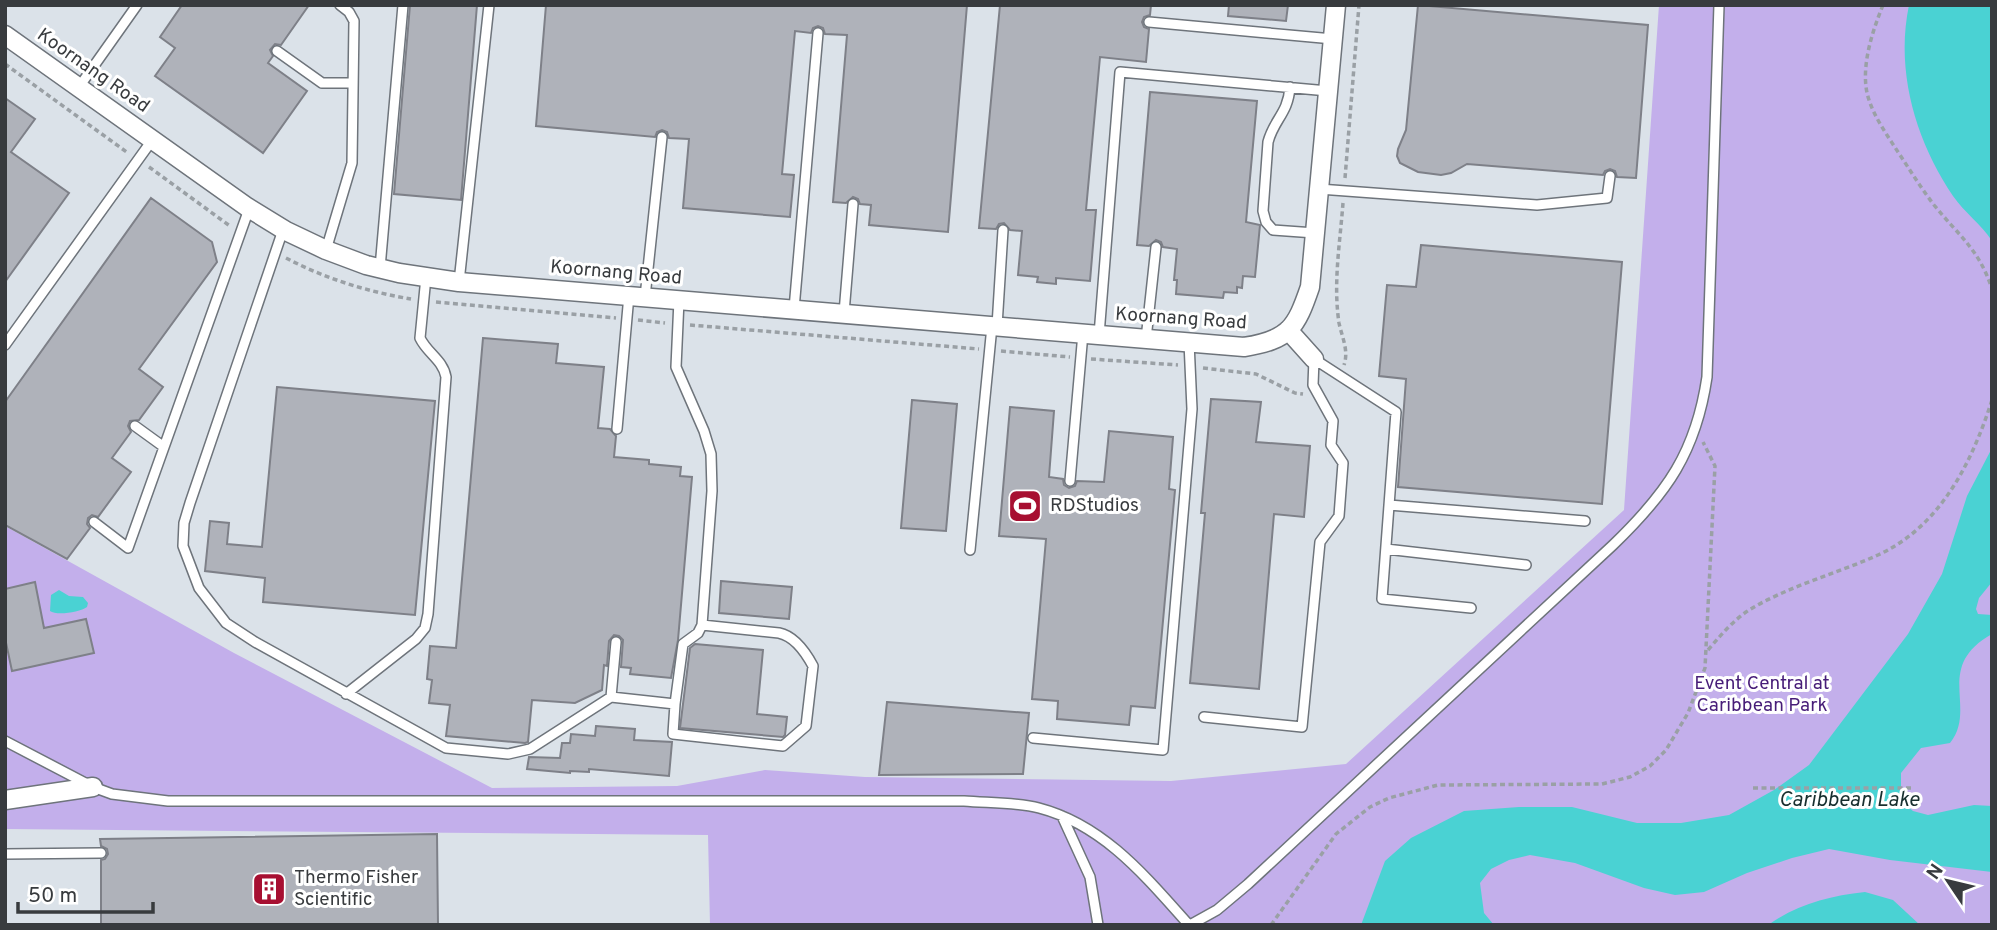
<svg xmlns="http://www.w3.org/2000/svg" width="1997" height="930" viewBox="0 0 1997 930" font-family="Overpass,sans-serif">
<style>
.green{fill:#c3afeb}
.water{fill:#4ad2d3}
.building{fill:#afb2ba;stroke:#7e8088;stroke-width:2}
.lines{fill:none;stroke-linecap:round;stroke-linejoin:round}
.lane-casing{stroke:#6e747b;stroke-width:12}
.street-casing{stroke:#6e747b;stroke-width:21}
.path{stroke:#9aa0a5;stroke-width:3.5;stroke-dasharray:5 3.5;stroke-linecap:butt}
.lane{stroke:#fff;stroke-width:9}
.street{stroke:#fff;stroke-width:18}
.labels{text-anchor:middle;dominant-baseline:central;stroke-width:6;stroke-linejoin:round;paint-order:stroke}
.street-label{font-size:19px;fill:#383b3e;stroke:#fff}
.poi-label{font-size:19px;fill:#383b3e;stroke:#fff;text-anchor:start}
.park-label{font-size:19px;fill:#471d78;stroke:#fff}
.water-label{font-size:21px;font-style:italic;fill:#182f2f;stroke:#fff}
</style>
<rect width="100%" height="100%" fill="#dbe2e9"/>
<!-- green -->
<path class="green" d="M1659,5H1992V925H710L708,835L5,829V526L234,653L492,788L677,786L765,770L865,777L1171,781L1346,764L1624,510Z"/>
<!-- water -->
<path class="water" d="M1909,5H1992V241C1981,224 1964,212 1953,196C1916,141 1895,72 1909,5Z
M1992,448V582L1979,598L1976,609L1978,614L1992,615V634C1933,667 1978,708 1950,743L1921,748L1901,773V801L1913,811L1928,815L1974,805L1992,806V872L1890,860L1829,849L1792,858L1747,873L1704,892L1675,895L1644,888L1575,863L1530,855L1509,860L1491,869L1480,883L1484,913L1494,925H1361L1385,861L1411,838L1464,811L1519,807H1572L1637,823H1681L1729,815L1774,790L1809,765L1908,634L1942,574L1967,496Z
M59,590L69,596L83,597L88,603L87,607C80,612 57,616 50,611L51,595Z
M1865,892L1893,900L1920,925H1768C1798,904 1829,896 1865,892Z"/>
<!-- building -->
<path class="building" d="M182,5H309L281,45L275,44L270,50L273,56L268,63L307,91L263,153L155,76L175,48L160,37Z
M410,5H477L461,200L394,194Z
M546,5H967L948,232L869,225L871,205L860,204L858,199L853,197L846,203L833,202L847,35L825,34L823,28L818,26L813,28L811,33L795,31L782,174L794,175L790,217L683,208L689,139L669,138L667,132L662,130L657,132L655,137L536,126Z
M1000,5H1151L1150,15L1144,17L1142,22L1144,27L1149,29L1146,62L1100,57L1086,210H1096L1090,281L1056,278V284L1037,282L1038,277L1018,275L1022,231L1010,230L1004,223L999,224L996,229L979,228Z
M1229,5H1288L1286,21L1228,16Z
M1418,5L1648,25L1636,178L1617,177L1615,171L1610,169L1605,171L1603,175L1467,164L1451,173L1441,175L1418,172L1400,163L1397,156L1398,149L1406,130Z
M1150,92L1257,101L1246,222L1260,225L1255,277L1243,276L1242,288L1237,287V293L1224,292L1223,298L1176,294L1177,280H1174L1177,249L1163,247L1161,242L1156,240L1149,246L1137,245Z
M5,98L35,119L11,152L69,193L5,282Z
M151,198L212,242L217,262L139,369L163,387L139,420L130,421L128,426L131,432L112,458L131,472L98,517L92,515L88,518L87,524L90,528L67,559L5,525V402Z
M1421,245L1622,262L1602,504L1398,487L1406,379L1379,376L1387,285L1416,287Z
M483,338L558,344L556,363L604,367L598,428L610,429L616,436L614,457L649,460V464L681,467L680,476L692,477L678,640L671,678L630,674L631,668L621,667L623,640L619,636L614,635L609,641L607,666L604,665L602,690L575,703L532,700L528,742L525,743L446,736L450,705L429,703L432,680L427,679L430,646L456,648Z
M277,387L435,401L415,615L263,602L265,578L205,571L210,521L229,523L227,544L262,547Z
M1211,399L1261,402L1256,442L1310,446L1304,517L1274,514L1259,689L1190,683L1205,513H1201Z
M912,400L957,404L946,531L901,528Z
M1010,407L1054,411L1049,477L1063,479L1064,485L1069,488L1075,486L1077,481L1104,482L1109,431L1173,437L1169,489L1175,490L1155,708L1131,706L1129,725L1057,719L1058,701L1032,699L1046,539L999,536Z
M721,581L792,587L789,619L719,613Z
M35,582L44,628L86,619L94,653L12,671L5,638V589Z
M695,644L763,650L757,714L787,717L785,735L783,737L680,728L690,648Z
M887,702L1029,713L1023,774L879,775Z
M596,726L635,729L634,740L672,742L669,776L589,769V772L570,771V773L527,769L529,757L560,758L562,743H570L571,734L595,736Z
M437,834L438,925H101V860L105,859L108,854L107,849L101,846L100,839Z"/>
<g class="lines">
<!-- lane casing -->
<g class="lane-casing">
<path id="lane" d="M1149,22L1333,39
M277,51L322,83H353
M79,87L137,5
M1290,87C1288,114 1274,119 1268,142L1263,211L1266,222L1273,230L1315,233
M1319,189L1537,205L1607,198L1610,176
M283,230L190,503L184,523L183,546L199,588L226,623L255,642L446,748L508,754L530,749L611,697L675,704L683,644L698,633L702,625L712,491L711,454L704,431L676,367L679,300
M326,250L352,163L354,21L349,12L340,5
M380,268L403,5
M459,282L489,5
M645,297L662,137
M794,309L818,33
M844,313L853,204
M997,326L1003,230
M1099,335L1120,72L1328,91
M1146,339L1156,247
M5,345L153,139
M1314,359L1396,412L1382,599L1471,608
M135,426L164,447
M617,429L629,295
M1070,481L1083,333
M1389,505L1585,521
M94,522L128,548L249,209
M1386,549L1526,565
M970,550L992,326
M346,694L416,639L425,628L428,614L446,377C443,360 427,353 420,338L426,277
M611,697L616,642
M675,704L673,734L783,746L806,726L813,666C806,653 794,636 779,633L702,625
M1204,717L1302,727L1320,542L1339,516L1343,463L1331,445L1333,421L1313,385L1314,359
M1033,738L1163,750L1192,409L1189,342
M5,741L93,787L112,794L168,801H964C988,803 1015,802 1039,808C1104,825 1146,877 1189,925
M1062,816L1090,877L1098,925
M5,854L101,853
M1190,925L1217,910L1248,884L1613,545C1667,493 1696,452 1707,377L1719,5"/>
</g>
<!-- street casing -->
<g class="street-casing">
<path id="street" d="M5,35L247,207L286,231L326,250L366,265L399,273L459,282L1244,347C1289,340 1296,328 1310,287L1336,5
M1288,330L1314,359
M5,800L93,787"/>
</g>
<!-- path -->
<path class="path" d="M1883,5C1872,32 1859,71 1869,100C1875,118 1887,135 1898,152C1910,170 1921,188 1934,205C1959,236 1979,249 1992,289
M5,64L128,153
M149,167L230,226
M1345,178L1359,5
M1343,203C1340,243 1333,283 1339,323C1342,337 1349,351 1344,365
M286,258C324,278 368,292 411,299
M436,302L616,318
M638,320L665,323
M690,325L979,349
M1001,351L1070,357
M1091,359L1178,365
M1203,368L1256,374L1295,393L1303,394
M1708,650C1720,636 1731,623 1746,612C1785,587 1836,574 1878,555C1941,526 1972,462 1992,400
M1753,788H1913
M1271,925L1336,834L1370,807L1389,798L1438,785L1602,784L1630,777L1650,766L1666,750L1688,713L1705,668L1715,466L1703,442"/>
<!-- lane -->
<use href="#lane" class="lane"/>
<!-- street -->
<use href="#street" class="street"/>
</g>
<!-- icons -->
<defs>
<g id="stadium-square" transform="scale(1.75)"><rect x="-9" y="-9" width="18" height="18" rx="4" fill="#a70f31" stroke="#fff"/><path d="M0-5a6.5 5 0 1 0 0 10a6.5 5 0 1 0 0-10ZM-3.5-1.8h7v3.6h-7Z" fill="#fff"/></g>
<g id="building-square" transform="scale(1.75)"><rect x="-9" y="-9" width="18" height="18" rx="4" fill="#a70f31" stroke="#fff"/><path d="M-4-6H4V6H1V3H-1V6H-4ZM-2.5-4.3h1.7v1.8h-1.7ZM.8-4.3h1.7v1.8H.8ZM-2.5-1h1.7V.8h-1.7ZM.8-1h1.7V.8H.8Z" fill="#fff"/></g>
</defs>
<g fill-rule="evenodd">
<use href="#stadium-square" x="1025" y="506"/>
<use href="#building-square" x="269" y="889"/>
</g>
<g class="labels">
<!-- street labels -->
<g class="street-label">
<text transform="translate(93 71) rotate(35)">Koornang Road</text>
<text transform="translate(616 273) rotate(5)">Koornang Road</text>
<text transform="translate(1181 319) rotate(4)">Koornang Road</text>
</g>
<!-- poi labels -->
<g class="poi-label">
<text x="1050" y="506">RDStudios</text>
<text x="294" y="878">Thermo Fisher<tspan x="294" dy="22">Scientific</tspan></text>
</g>
<!-- park labels -->
<g class="park-label">
<text x="1762" y="684">Event Central at<tspan x="1762" dy="22">Caribbean Park</tspan></text>
</g>
<!-- water labels -->
<g class="water-label">
<text x="1849" y="800">Caribbean Lake</text>
</g>
</g>
<!-- border -->
<rect width="1997" height="930" fill="none" stroke="#383b3e" stroke-width="14"/>
<!-- north arrow -->
<g transform="translate(1948 881) rotate(305)" stroke="#ffffff" stroke-width="5" paint-order="stroke">
<path d="M0-5L12 26L0 18L-12 26Z" fill="#383b3e"/>
<text y="-10" font-size="19" font-weight="bold" text-anchor="middle" fill="#383b3e">N</text>
</g>
<!-- scale -->
<path d="M18 902v10h135v-10" fill="none" stroke="#383b3e" stroke-width="3.5"/>
<text x="28" y="902" font-size="21" fill="#383b3e" stroke="#ffffff" stroke-width="5" paint-order="stroke">50 m</text>
</svg>
